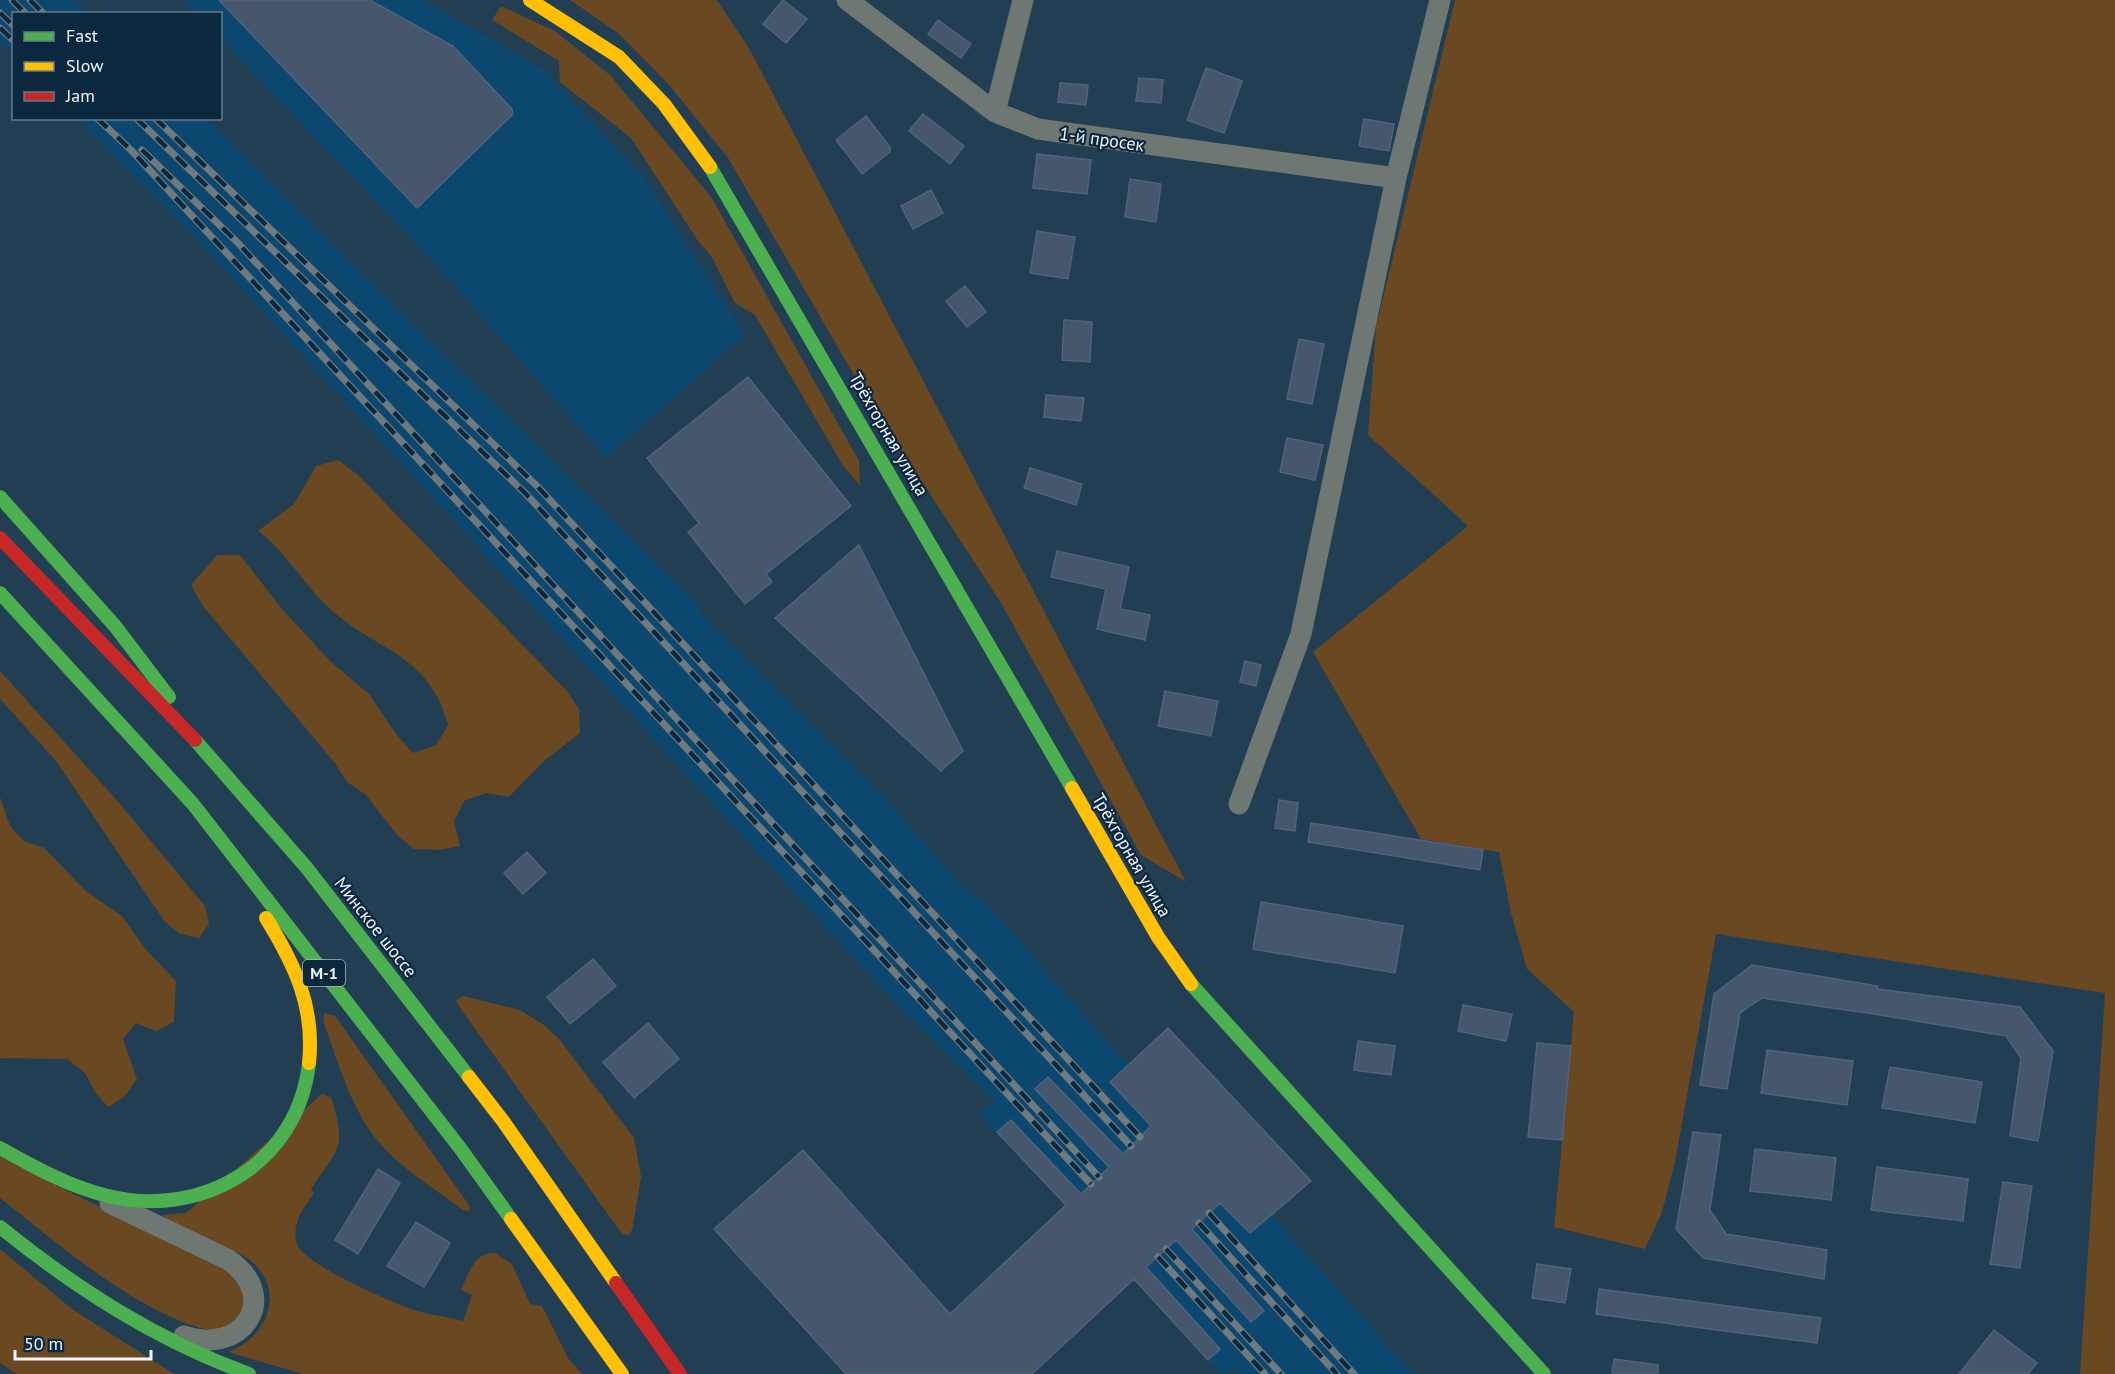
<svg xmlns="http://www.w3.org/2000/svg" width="2115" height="1374" viewBox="0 0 2115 1374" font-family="'PT Sans',sans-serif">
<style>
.built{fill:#0c476f}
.green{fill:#694822}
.building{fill:#46566c;stroke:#51637a;stroke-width:1.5}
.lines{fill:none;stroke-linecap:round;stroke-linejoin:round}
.street{stroke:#6f7772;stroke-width:21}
.fast{stroke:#4caf50;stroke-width:14}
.slow{stroke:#ffc107;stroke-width:14}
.jam{stroke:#c62828;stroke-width:14}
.rail-casing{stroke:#6f7a7e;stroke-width:7}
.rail{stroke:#0b283e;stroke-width:4.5;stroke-dasharray:14;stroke-linecap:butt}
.labels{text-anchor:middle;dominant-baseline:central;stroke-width:4.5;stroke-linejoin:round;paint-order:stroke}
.shield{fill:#0b283e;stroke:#aab8c2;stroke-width:1.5}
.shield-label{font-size:16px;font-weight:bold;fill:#eef5fb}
.street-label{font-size:18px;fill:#eef5fb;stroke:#0b283e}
</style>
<rect width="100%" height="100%" fill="#213e53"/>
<!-- built -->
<path class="built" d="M0,0H74L89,13L14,14L13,55L0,41Z
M183,0H424L544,70L642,176L745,334L606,458L439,268L221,39L220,14L196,13Z
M77,119H207L701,608L698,611L887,800L961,886L988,905L1128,1065L1168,1028L1311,1181L1272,1216L1413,1374H1239L1233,1368L1223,1374L1208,1360L1220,1349L1011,1120L997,1132L980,1114L994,1101L893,1001L191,233Z"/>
<!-- green -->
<path class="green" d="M570,0H717L750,50L1186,882L1141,855L1001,603L865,394L728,158L670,86L618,33Z
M1455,0H2115V1374H2080L2105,993L1716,934L1675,1162L1662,1212L1645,1249L1554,1227L1574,1012L1527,969L1511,913L1499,852L1421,839L1313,652L1468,526L1368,435L1376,327Z
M501,6L555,31L610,75L712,198L859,461L860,486L842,464L755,315L735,303L712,257L698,241L631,138L560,82L559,61L492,20Z
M338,460L358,475L566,690L579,709L580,733L544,761L509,797L486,793L464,801L454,821L460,846L438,850L414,849L397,835L366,795L347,782L334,762L203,606L191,585L217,555H240L282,609L332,663L369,694L396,734L413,753L436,745L448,725C428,651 375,652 327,606C302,582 286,552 258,531L294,504L316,466Z
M0,671L114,797L205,906L209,924L199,938L180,934L165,922L56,761L0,699Z
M0,797L10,826L24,841L44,848L86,891L122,916L147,951L176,981L174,1022L156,1031L136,1023L123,1039L137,1079L125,1096L108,1107L95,1092L85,1073L67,1059L0,1058Z
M463,996L520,1010L544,1025L559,1039L634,1138L641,1177L632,1230L629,1235L622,1234L460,1008L456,1000Z
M324,1013L335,1016L469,1205L470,1211L463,1210C434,1188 400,1168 377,1140C350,1107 338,1061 323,1021Z
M322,1094L331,1097C347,1149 339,1146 311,1189L314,1193C303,1209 291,1224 297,1244C304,1265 395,1304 417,1311C432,1315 448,1317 463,1321L472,1295L461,1290C468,1275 474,1252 494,1253L512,1264L530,1304L542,1306L568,1358L582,1374H303L228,1352C267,1338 286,1292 252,1262C233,1245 172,1229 163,1215L186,1213Z
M0,1157L236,1275L246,1300L240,1318L217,1332C142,1318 60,1245 0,1198Z
M0,1249L72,1309L174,1374H16L0,1363Z"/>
<!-- building -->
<path class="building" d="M219,0H370L453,46L512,109L513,114L417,208Z
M783,0L807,19L786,43L763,24Z
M938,20L971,44L961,58L928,34Z
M1206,68L1242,81L1224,133L1187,120Z
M1139,78L1163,80L1161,103L1136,101Z
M1060,83L1088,85L1086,105L1058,102Z
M923,114L964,146L950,164L909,131Z
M866,116L890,147V152L862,174L836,140Z
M1364,119L1394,124L1389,151L1359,146Z
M1037,154L1091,160L1087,194L1033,188Z
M1130,179L1161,184L1156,222L1125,217Z
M931,190L943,213L913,229L901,206Z
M1037,231L1075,237L1068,279L1030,273Z
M965,286L986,312L967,327L946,301Z
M1064,320L1092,322L1090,362L1062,360Z
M1299,339L1324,344L1312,404L1287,399Z
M748,377L851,506L766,574L772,582L745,604L688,532L699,523L647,458Z
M1046,395L1084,398L1081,421L1044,417Z
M1287,438L1323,445L1315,480L1280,472Z
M1030,468L1082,484L1076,505L1024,488Z
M859,545L963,751L941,771L775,618Z
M1057,551L1129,567L1120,609L1150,615L1145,640L1097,629L1106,589L1051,577Z
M1245,661L1261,665L1256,686L1240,682Z
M1165,691L1218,701L1211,736L1158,726Z
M1279,800L1298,803L1295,831L1275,828Z
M1311,823L1483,850L1480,870L1308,842Z
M527,852L546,873L523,894L504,873Z
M1261,902L1403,926L1395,973L1253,949Z
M593,959L616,986L570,1024L547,997Z
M1752,965L1878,986L1877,989L2020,1007L2053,1051L2038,1141L2010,1136L2021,1058L2006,1036L1874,1014L1762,998L1740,1013L1727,1089L1700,1085L1714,994Z
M1463,1005L1512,1014L1506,1041L1458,1031Z
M648,1023L679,1059L634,1098L603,1062Z
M1168,1028L1311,1181L1250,1233L1220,1203L1192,1229L1264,1311L1251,1322L1176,1240L1146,1267L1220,1349L1208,1360L1134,1279L1032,1374H846L714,1229L803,1150L950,1314L1066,1205L997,1132L1011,1120L1081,1194L1109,1167L1035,1089L1048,1077L1123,1154L1151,1126L1110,1082Z
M1358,1041L1395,1046L1391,1075L1354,1070Z
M1537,1043L1571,1046L1562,1140L1528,1137Z
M1767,1050L1853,1061L1847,1105L1761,1093Z
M1890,1067L1982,1082L1975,1123L1882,1108Z
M1693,1132L1721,1135L1710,1210L1726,1234L1827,1250L1824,1279L1703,1258L1676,1229Z
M1755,1149L1836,1158L1831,1200L1750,1191Z
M1877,1167L1968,1179L1963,1221L1871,1210Z
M378,1169L400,1183L358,1254L335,1240Z
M2003,1182L2032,1186L2020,1268L1990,1264Z
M416,1222L450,1243L424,1287L387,1266Z
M1537,1264L1571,1269L1565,1303L1532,1298Z
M1599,1289L1821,1318L1817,1343L1596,1314Z
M1994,1330L2037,1363L2028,1374H1959Z
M1614,1359L1658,1365V1374H1612Z"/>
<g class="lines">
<!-- street -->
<path class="street" d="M847,0L995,112L1038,129L1396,178
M995,112L1023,0
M1239,804L1301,634L1396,178L1440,0
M110,1203L229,1260C282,1298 242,1356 184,1336"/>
<!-- fast -->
<path class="fast" d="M710,167L1072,788
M0,497L115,626L169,697
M0,593L193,804L460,1148L511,1219
M195,740L306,867L469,1077
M1191,984L1544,1374
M0,1148C34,1167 70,1187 108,1196C203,1219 298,1163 309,1063
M0,1227C77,1289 156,1340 249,1374"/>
<!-- slow -->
<path class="slow" d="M530,0L619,57L664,104L710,167
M1072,788L1158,937L1191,984
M266,918C295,965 315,1007 309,1063
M469,1077L503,1121L616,1283
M511,1219L622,1374"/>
<!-- jam -->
<path class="jam" d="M0,538L195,740
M616,1283L680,1374"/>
<!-- rail casing -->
<g class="rail-casing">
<path id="rail" d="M12,0L26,14
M30,0L44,14
M0,13L14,26
M0,28L14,41
M97,118L131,150L1091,1184
M136,118L526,494L1131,1146
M155,118L537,486L1140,1137
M142,150L237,242L1099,1177
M1209,1213L1354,1374
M1199,1223L1337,1374
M1166,1249L1281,1374
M1158,1257L1265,1374"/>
</g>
<!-- rail -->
<use href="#rail" class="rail"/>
</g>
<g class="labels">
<!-- shield labels -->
<rect class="shield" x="303" y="960" width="42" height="26" rx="4.5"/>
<g class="shield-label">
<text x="324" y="973">М-1</text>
</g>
<!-- street labels -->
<g class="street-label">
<text transform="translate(1102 139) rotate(8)">1-й просек</text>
<text transform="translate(889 434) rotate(60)">Трёхгорная улица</text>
<text transform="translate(1132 855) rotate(60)">Трёхгорная улица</text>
<text transform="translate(376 927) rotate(52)">Минское шоссе</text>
</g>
</g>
<!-- legend -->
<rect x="12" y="12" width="210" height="108" fill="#0b283e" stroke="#667a8a" stroke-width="1.5"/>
<rect x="24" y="32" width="30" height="9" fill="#4caf50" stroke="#667a8a" stroke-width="1.5"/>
<text x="66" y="42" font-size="18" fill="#eef5fb">Fast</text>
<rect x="24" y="62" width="30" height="9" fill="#ffc107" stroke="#667a8a" stroke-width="1.5"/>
<text x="66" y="72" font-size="18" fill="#eef5fb">Slow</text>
<rect x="24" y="92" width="30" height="9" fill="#c62828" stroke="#667a8a" stroke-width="1.5"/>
<text x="66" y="102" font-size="18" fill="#eef5fb">Jam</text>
<!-- scale -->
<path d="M15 1350v9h136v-9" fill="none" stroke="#eef5fb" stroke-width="3"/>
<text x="24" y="1350" font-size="18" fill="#eef5fb" stroke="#0b283e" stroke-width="4.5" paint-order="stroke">50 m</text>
</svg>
